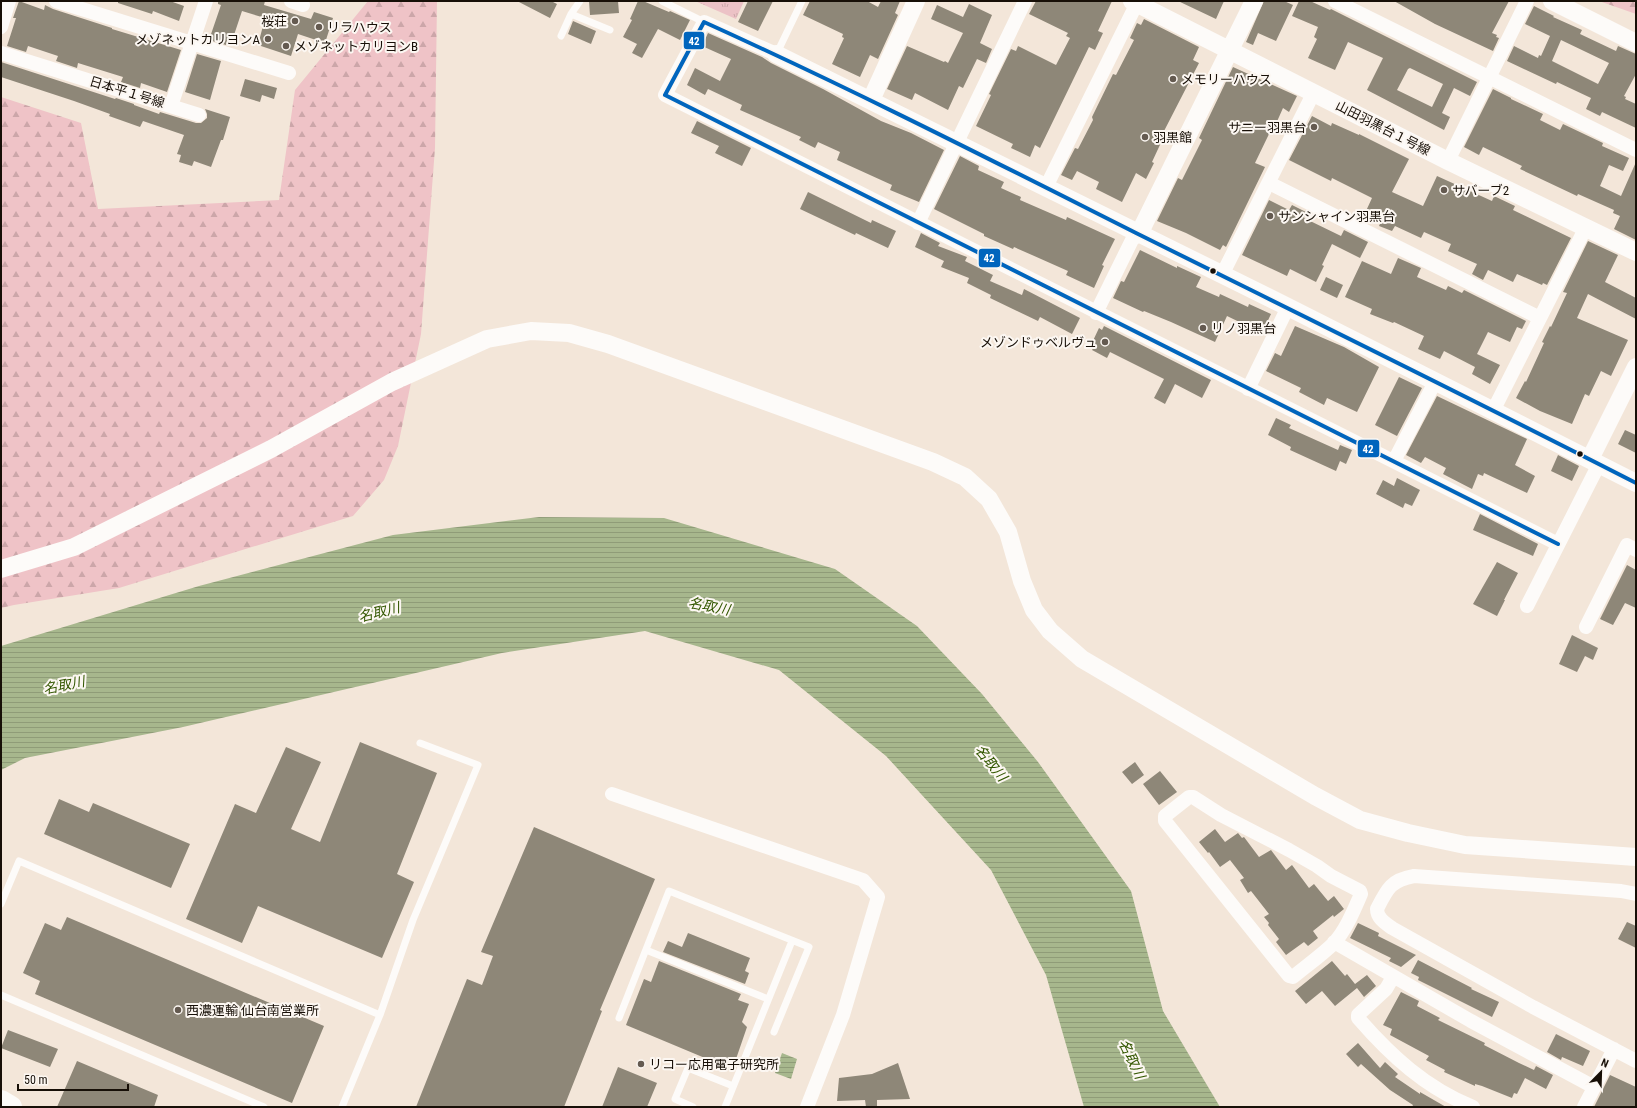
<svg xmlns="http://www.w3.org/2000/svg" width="1637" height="1108" viewBox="0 0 1637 1108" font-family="'Roboto Condensed','Noto Sans JP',sans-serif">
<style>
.grass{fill:url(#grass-tufts)}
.forest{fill:url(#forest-firs)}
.water{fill:url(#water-rules)}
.building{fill:#8e8778;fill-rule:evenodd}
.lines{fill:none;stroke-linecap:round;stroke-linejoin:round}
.service{stroke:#fdfbf9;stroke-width:7}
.minor{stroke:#fdfbf9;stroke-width:14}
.tertiary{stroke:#fdfbf9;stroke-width:18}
.motorway{stroke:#fdfbf9;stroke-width:22}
.bus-1-casing{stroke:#fcf7f2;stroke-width:7}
.bus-1{stroke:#0065bd;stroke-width:4}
.poi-dot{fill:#645a50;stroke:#fcf7f2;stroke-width:1.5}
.bus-dot{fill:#170f07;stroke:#fcf7f2;stroke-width:1.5}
.labels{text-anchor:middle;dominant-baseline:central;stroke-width:4;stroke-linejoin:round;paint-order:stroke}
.poi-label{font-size:13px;fill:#170f07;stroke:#fcf7f2;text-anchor:start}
.street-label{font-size:13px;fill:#170f07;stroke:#fcf7f2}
.water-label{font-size:14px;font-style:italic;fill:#335700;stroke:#fcf7f2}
.line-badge{stroke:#fcf7f2;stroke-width:1.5}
.badge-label{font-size:11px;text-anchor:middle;font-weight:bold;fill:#fff}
</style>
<defs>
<pattern id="grass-tufts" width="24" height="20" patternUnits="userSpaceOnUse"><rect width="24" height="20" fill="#ecc2c6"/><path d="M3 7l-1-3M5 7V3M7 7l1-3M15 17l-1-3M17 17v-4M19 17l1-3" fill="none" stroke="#caa6a9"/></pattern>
<pattern id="forest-firs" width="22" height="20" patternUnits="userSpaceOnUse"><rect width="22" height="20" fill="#efc3c7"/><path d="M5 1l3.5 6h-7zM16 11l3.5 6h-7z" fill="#cca6a9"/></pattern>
<pattern id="water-rules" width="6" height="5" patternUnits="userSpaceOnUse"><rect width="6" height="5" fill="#a7b78d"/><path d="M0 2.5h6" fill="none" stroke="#8f9c78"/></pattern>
</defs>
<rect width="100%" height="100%" fill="#f3e6d9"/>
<!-- grass -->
<path class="grass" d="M695,1H744L736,19Z"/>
<!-- forest -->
<path class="forest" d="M368,1H437L435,148L421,334L398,446L384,480L353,516L119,588L14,605L1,608V97L81,123L98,209L279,200L295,90Z
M1599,1H1636V14Z"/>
<!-- water -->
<path class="water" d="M539,517L664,518L835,569L917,626L982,694L1038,762L1131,891L1163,1011L1220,1107H1084L1046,975L991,870L886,756L779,670L645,631L502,653L183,727L25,758L1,770V646L199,586L393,535Z
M782,1053L797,1059L791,1079L775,1073Z"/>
<!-- building -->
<path class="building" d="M19,1L44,10L45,5L53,9L112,28V29L181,50L167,92L141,83L140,88L121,82L123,77L78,63L77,68L56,61L58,56L28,46L26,52L7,46L16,18H13Z
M118,1H170L184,6L179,21L153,11L152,14L118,3Z
M218,1H265L264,5L311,19L314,12L333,18L325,43L298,34L291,56L258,45L265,18L242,11L232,41L228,39L226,45L209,40L221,5L218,4Z
M517,1H551L557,4L550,18Z
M589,1H618L619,13L590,15Z
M638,1H643L669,12L670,11L690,20L680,40L658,29L642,58L632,53L637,44L623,37L632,20L630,19Z
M748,1H773L758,31L738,22Z
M810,1H867L878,7L881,1H900L895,13L898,15L878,59L870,55L860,77L832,64L844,38L842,37L843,34L803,15Z
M1036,1H1112L1098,31L1103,33L1095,50L1089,47L1040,148L1035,145L1030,157L1011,148L1013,144L976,126L991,95L989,94L1011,49L1016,51L1018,46L1056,65L1070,38L1066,36L1068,33L1029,14Z
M1178,1H1224L1216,19Z
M1264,1H1284L1293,5L1276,41L1258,33L1253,45L1246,42Z
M1299,1H1310L1330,10L1331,9L1477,82L1470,96L1454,88L1442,113L1450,117L1444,130L1367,90L1383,58L1348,42L1335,70L1308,58L1317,39L1314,37L1318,27L1292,16ZM1410,68L1443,84L1432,107L1397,90L1408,69Z
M1394,1H1509L1492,33L1497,35L1496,37L1499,38L1493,51L1435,24Z
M969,4L992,15L980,43L992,49L986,63L977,59L963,88L959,86L948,110L915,93L912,100L887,89L907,46L944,62L945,61L948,63L963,33L931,19L937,5L963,17Z
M1534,6L1554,16L1553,17L1582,30L1580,34L1616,51L1618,46L1636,54V74L1624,96L1626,97L1625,99L1636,104V128L1602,112L1600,116L1586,109L1591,98L1557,82L1556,84L1507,61L1514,46L1538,58L1539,55L1541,56L1550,36L1525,24ZM1561,40L1609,63L1598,84L1552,61Z
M1144,19L1199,47L1193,60L1199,63L1163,133L1165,134L1152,162L1154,163L1146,179L1136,173L1122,202L1096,189L1099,182L1077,171L1072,180L1061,175L1075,148L1078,149L1093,120L1092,117L1113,74L1116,75L1134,40L1130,38L1137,23L1141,25Z
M573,21L596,31L591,44L568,34Z
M708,33L762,57L771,63L823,89L881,121L911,133L944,150L919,202L890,190L892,185L837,160L840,152L818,142L815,148L799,140L801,137L740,110L742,105L708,89L705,95L687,85L695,68L720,81L731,59L702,46Z
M197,54L221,61L210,100L185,92Z
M1,62L115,99L116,98L134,104V105L159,114L160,112L196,123H201L207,118V114L205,109L230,117L223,140H221L211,167L194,161L192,166L179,162L181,155L177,154L184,135L143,121L140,127L109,116L110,114L74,101L1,77Z
M1233,67L1297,96L1289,112L1283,108L1271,135L1269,134L1255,163L1265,167L1226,247L1223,245L1220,250L1186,233L1157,221L1178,178L1182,180L1202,140L1199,138Z
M245,79L277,88L274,99L262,95L260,102L240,96Z
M1493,89L1511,98V99L1543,114L1540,120L1560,130L1563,124L1603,143L1602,146L1629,158L1623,171L1609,165L1600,186L1621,196L1636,162V240L1614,229L1620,216L1613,213L1614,210L1578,194L1577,196L1520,169L1522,166L1483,147L1479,155L1464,147Z
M1312,116L1331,126L1332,123L1359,135V134L1409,159L1392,192L1423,206L1437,176L1492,201L1494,196L1515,206L1513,210L1571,238L1547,285L1543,283L1542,285L1517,274L1513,282L1488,270L1483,280L1472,274L1477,264L1448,251L1451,244L1424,232L1421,238L1395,226L1392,231L1379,226L1382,219L1366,211L1372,198L1332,178L1331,181L1289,160Z
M697,121L751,148L742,166L715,153L719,146L691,133Z
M960,156L979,166L978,170L1004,182L1001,188L1021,197L1020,200L1066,220L1067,217L1115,239L1102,265L1104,266L1094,288L1066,275L1068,271L1014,247L1013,249L984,236V234L934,209Z
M808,192L871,223L872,220L896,231L888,248L856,233L855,235L800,209Z
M1269,200L1289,210L1292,205L1306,212L1304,218L1341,236L1344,230L1368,242L1360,258L1332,244L1322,265L1324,266L1316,282L1290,269L1287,276L1242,255Z
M921,233L940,243L938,246L967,257L965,261L993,275L990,281L1022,295L1024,289L1080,318L1072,334L1040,317L1038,321L990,298L991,295L967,283L969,278L941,267L944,261L915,247Z
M1588,241L1618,255L1605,282L1636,298V319L1588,294L1577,318L1628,340L1611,376L1601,371L1589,396L1585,394L1572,424L1540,411L1516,398L1525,381L1526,382L1544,343L1542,342L1550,326L1551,327L1567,293L1563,292Z
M1140,250L1177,268V266L1201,277L1196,287L1219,297L1220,294L1248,307L1249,304L1271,314L1262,333L1227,316L1215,342L1171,322L1144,311L1143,312L1113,298L1121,281L1124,282Z
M1398,258L1421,268L1417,277L1446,290L1448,286L1462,293L1464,290L1526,321L1522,329L1517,327L1510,342L1488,332L1477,354L1500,365L1490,384L1472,374L1475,367L1444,351L1440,359L1418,349L1424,336L1394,322L1393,323L1370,314L1372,309L1345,297L1362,261L1391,274Z
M1326,277L1343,285L1337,298L1320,290Z
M1104,326L1211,380L1202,398L1175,384L1165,404L1154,398L1164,379L1110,352L1107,358L1092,350L1094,347L1091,345L1099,328L1102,330Z
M1295,326L1344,347L1379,367L1357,412L1327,398L1324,405L1299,392L1301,388L1266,371L1275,353L1281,356Z
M1399,377L1422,388L1397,436L1375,425Z
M1437,396L1527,439L1515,465L1535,476L1527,493L1484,473L1483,476L1478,474L1472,489L1443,474L1446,468L1425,457L1421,463L1406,455Z
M1276,418L1291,425L1289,428L1338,450L1340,445L1352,450L1346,464L1340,461L1336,471L1290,450L1291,447L1268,435Z
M1625,430L1636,435V453L1618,444Z
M1558,455L1579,466L1572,481L1551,471Z
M1397,478L1420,490L1412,506L1405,503L1403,508L1376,494L1383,480L1394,486Z
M1480,514L1538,544L1533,556L1473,530Z
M1497,562L1518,573L1504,600H1505L1497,616L1473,604Z
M1627,565L1636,570V608L1625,603L1613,625L1600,619Z
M1572,635L1598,648L1593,660L1585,656L1577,672L1559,664Z
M360,742L437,773L397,874L414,882L382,958L258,906L242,943L186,919L235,804L256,813L286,747L321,762L291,829L320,842Z
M1135,762L1144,775L1132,784L1122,772Z
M1160,771L1177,792L1159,805L1143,784Z
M59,799L89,812L93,803L190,844L171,888L44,834Z
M534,827L655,879L600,1010L602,1011L564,1107H416L467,979L482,985L493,956L481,952Z
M1215,829L1225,842L1238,833L1242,838L1244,837L1259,857L1271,850L1286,870L1292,865L1309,888L1314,884L1328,901L1334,896L1344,909L1334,917L1333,915L1313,931L1318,938L1308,946L1304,942L1286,955L1276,942L1279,939L1268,925L1269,923L1264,917L1269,914L1251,891L1248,893L1240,880L1244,878L1230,860L1220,867L1209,852L1208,853L1199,842Z
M67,917L324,1026L292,1103L35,994L40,981L23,973L45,923L61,930Z
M1627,922L1636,926V948L1618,939Z
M1358,923L1379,933L1378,936L1416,955L1401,967L1389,961L1391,958L1350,938Z
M688,933L750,958L745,971L749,973L745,984L663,952L668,941L682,947Z
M1418,960L1472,988L1471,989L1499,1002L1492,1017L1418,980L1419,977L1411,973Z
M659,961L741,994L738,1000L749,1004L742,1022L747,1027L736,1059L729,1057L724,1066L626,1025L644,979L651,982Z
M1332,961L1345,976L1347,974L1355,984L1367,975L1376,986L1364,997L1357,988L1335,1006L1322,991L1306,1004L1295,991Z
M1401,992L1419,1001L1417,1006L1440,1018L1438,1020L1485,1043L1484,1045L1519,1063L1534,1070L1536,1066L1553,1075L1546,1089L1525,1078L1517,1094L1514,1093L1512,1098L1482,1086L1475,1084V1086L1444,1072L1445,1070L1426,1060L1429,1056L1390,1035L1392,1029L1383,1025Z
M8,1030L58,1049L50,1067L1,1048Z
M1556,1034L1590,1051L1583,1066L1562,1057L1561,1060L1547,1052Z
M1358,1043L1380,1068L1385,1062L1398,1074L1395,1077L1420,1094V1092L1446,1107H1412L1413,1105L1390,1090L1361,1064L1358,1067L1346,1054Z
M77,1061L158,1095L154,1107H57Z
M898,1063L910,1099L877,1100V1107H866L865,1100L837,1101L839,1078L872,1074Z
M618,1067L657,1083L647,1107H602Z
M1610,1075L1636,1087V1107H1594Z"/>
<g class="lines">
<!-- service -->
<path class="service" d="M662,1L704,22
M571,14L610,30
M561,36L571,14L580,1
M777,53L802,1
M1,904L19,861L380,1015
M646,950L768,999
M1,995L264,1107
M619,1018L669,891L809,947L774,1032
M342,1107L380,1015L413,920L478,765L420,743
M693,1107L675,1099L688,1068L733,1086
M725,1107L792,941"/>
<!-- minor -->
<path class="minor" d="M56,1L289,73
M291,1L303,5
M1335,1L1636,150
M1,27L9,1
M1,53L199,115
M776,54L704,22L665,95L1558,544
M171,106L206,1
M1448,161L1527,1
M1269,183L1540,318
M1046,187L1138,1
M918,223L1025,1
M1222,275L1314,92
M1096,313L1132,240L1139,234
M1248,389L1288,307
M1493,411L1585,229
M1394,461L1435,382
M1527,606L1599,464
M1586,627L1627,545L1636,550
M612,794L863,880L878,897L843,1015L807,1107
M1189,797H1193L1221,815L1289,850L1317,866L1331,876L1360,891L1361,894C1354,910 1346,930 1334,943C1322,955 1306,966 1293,977L1289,976L1165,821V816Z
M1636,894L1621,891L1414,876C1391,880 1387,889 1377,909C1377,918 1385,923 1392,928L1533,1007L1636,1061
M1334,942L1471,1021L1594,1087
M1393,977L1386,989L1358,1015V1018C1391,1056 1426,1088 1473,1107
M1584,1107L1614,1049"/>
<!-- tertiary -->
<path class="tertiary" d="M1132,1L1448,161L1636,252
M1552,1L1636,43
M776,54L1288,307L1636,483
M871,100L916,1
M1139,234L1254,1
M1590,459L1636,367
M1,569L74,547L271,449L392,382L487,339L531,331L569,333L608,344L933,462L965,477L989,499L1008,532L1022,581L1034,610L1050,631L1082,659L1315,796L1360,820L1408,833L1465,845L1636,857"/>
<!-- motorway -->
<path class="motorway" d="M1,1101L11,1107"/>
<!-- bus-1 casing -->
<g class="bus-1-casing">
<path id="bus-1" d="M1558,544L665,95L704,22C850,88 993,161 1136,233C1303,316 1470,398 1636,483"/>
</g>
<!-- bus-1 -->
<use href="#bus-1" class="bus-1"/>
</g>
<!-- markers -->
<g class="poi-dot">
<circle cx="295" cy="21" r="4"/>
<circle cx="319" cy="27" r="4"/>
<circle cx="268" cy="39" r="4"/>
<circle cx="286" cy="46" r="4"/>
<circle cx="1173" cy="79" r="4"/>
<circle cx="1314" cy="127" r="4"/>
<circle cx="1145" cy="137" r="4"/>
<circle cx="1444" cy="190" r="4"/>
<circle cx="1270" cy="216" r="4"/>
<circle cx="1203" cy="328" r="4"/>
<circle cx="1105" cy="342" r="4"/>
<circle cx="178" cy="1010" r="4"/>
<circle cx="641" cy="1064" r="4"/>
</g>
<g class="bus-dot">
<circle cx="1213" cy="271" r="3.5"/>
<circle cx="1580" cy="454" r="3.5"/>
</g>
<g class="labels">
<!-- poi labels -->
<g class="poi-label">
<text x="287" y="21" text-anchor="end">桜荘</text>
<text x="327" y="27">リラハウス</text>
<text x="260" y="39" text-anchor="end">メゾネットカリヨンA</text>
<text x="294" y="46">メゾネットカリヨンB</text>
<text x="1181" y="79">メモリーハウス</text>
<text x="1306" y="127" text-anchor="end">サニー羽黒台</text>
<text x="1153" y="137">羽黒館</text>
<text x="1452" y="190">サバーブ2</text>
<text x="1278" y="216">サンシャイン羽黒台</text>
<text x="1211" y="328">リノ羽黒台</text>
<text x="1097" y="342" text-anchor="end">メゾンドゥベルヴュ</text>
<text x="186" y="1010">西濃運輸 仙台南営業所</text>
<text x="649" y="1064">リコー応用電子研究所</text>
</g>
<!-- street labels -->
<g class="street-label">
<text transform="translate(127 92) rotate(17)">日本平１号線</text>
<text transform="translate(1383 128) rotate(27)">山田羽黒台１号線</text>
</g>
<!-- water labels -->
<g class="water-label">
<text transform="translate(709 606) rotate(11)">名取川</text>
<text transform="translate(379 612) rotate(-14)">名取川</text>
<text transform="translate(64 685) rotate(-11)">名取川</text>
<text transform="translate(991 763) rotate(51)">名取川</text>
<text transform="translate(1132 1059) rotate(64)">名取川</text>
</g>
</g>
<g class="line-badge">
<rect x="683" y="31" width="22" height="19" rx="4" fill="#0065bd"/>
<rect x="978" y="248" width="23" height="20" rx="4" fill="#0065bd"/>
<rect x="1357" y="439" width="23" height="19" rx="4" fill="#0065bd"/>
</g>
<g class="badge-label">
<text x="694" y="45">42</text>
<text x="989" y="262">42</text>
<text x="1368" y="453">42</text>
</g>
<!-- border -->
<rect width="1637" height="1108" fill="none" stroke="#170f07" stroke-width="4"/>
<!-- north arrow -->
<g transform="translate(1601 1072) rotate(23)" stroke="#fcf7f2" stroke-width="3" paint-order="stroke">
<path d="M0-3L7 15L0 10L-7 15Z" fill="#170f07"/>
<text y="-6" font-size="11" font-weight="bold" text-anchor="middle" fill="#170f07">N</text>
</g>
<!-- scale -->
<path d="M18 1084v6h110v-6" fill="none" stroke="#170f07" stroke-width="2"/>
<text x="24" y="1084" font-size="12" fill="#170f07" stroke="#fcf7f2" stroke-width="3" paint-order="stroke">50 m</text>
</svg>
